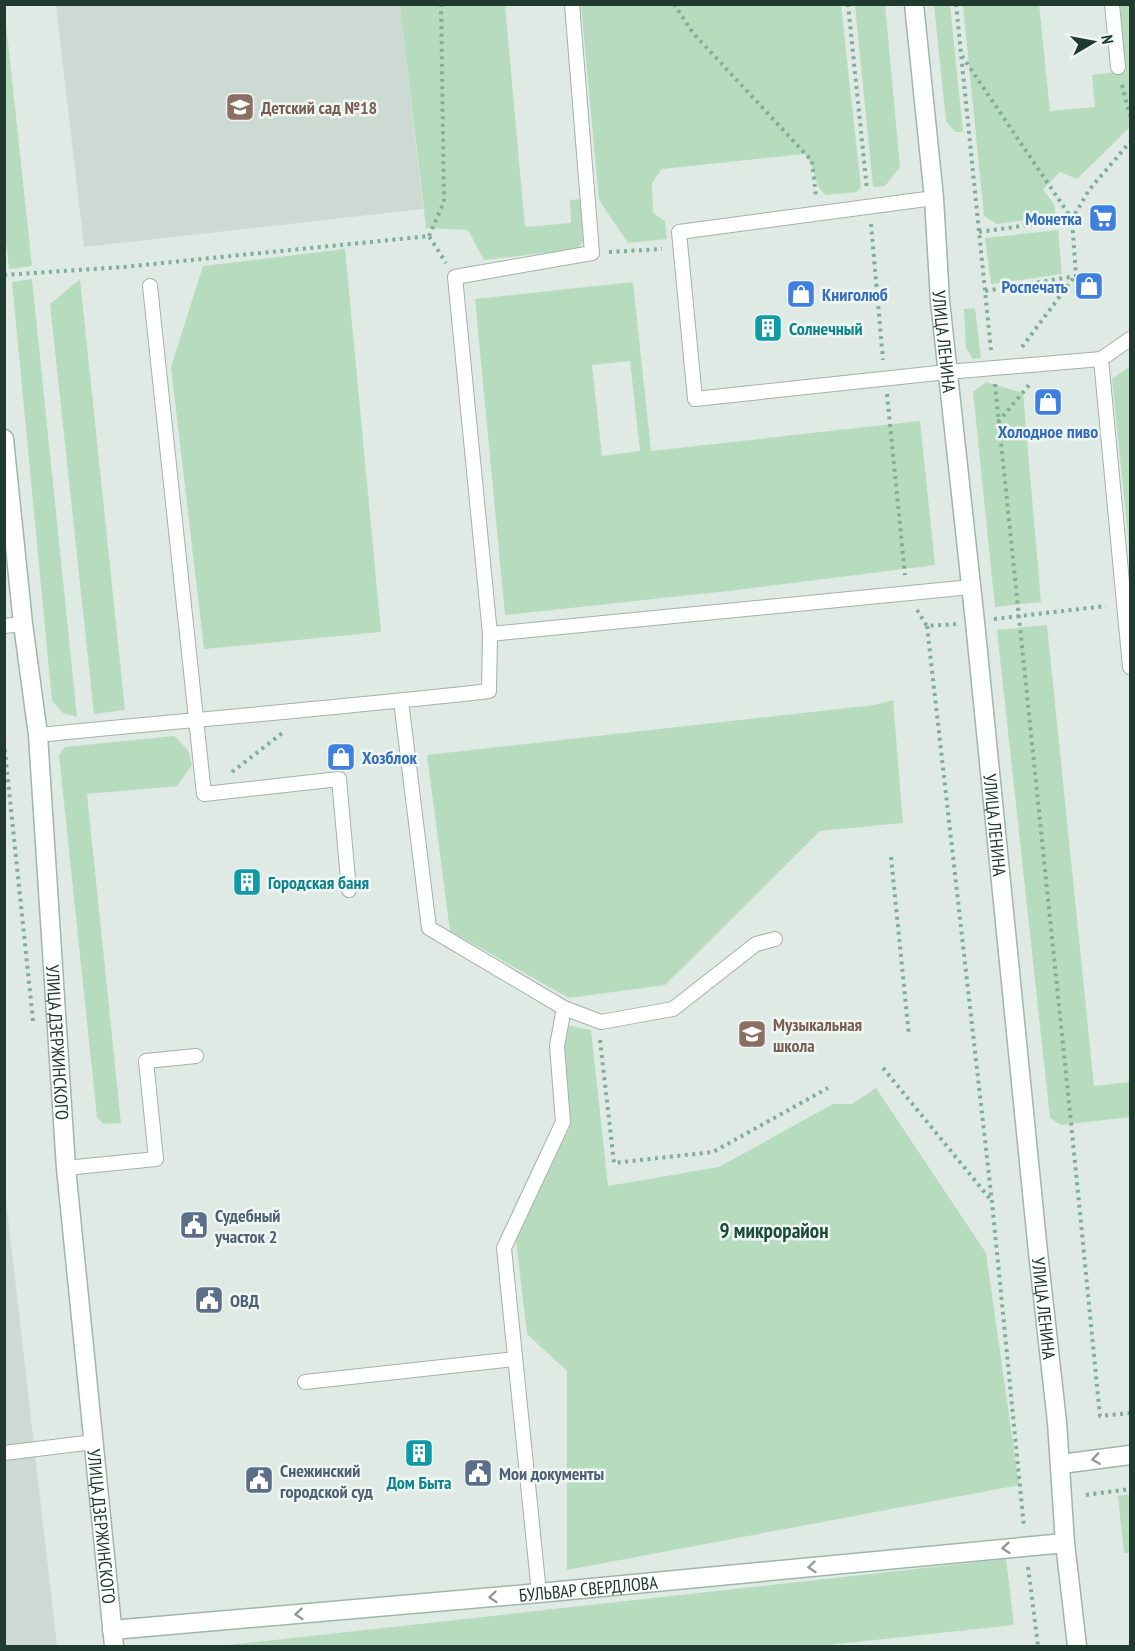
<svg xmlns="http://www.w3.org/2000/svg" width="1135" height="1651" viewBox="0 0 1135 1651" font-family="'PT Sans Narrow',sans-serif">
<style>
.built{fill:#cddad3}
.green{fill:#b7dcbd;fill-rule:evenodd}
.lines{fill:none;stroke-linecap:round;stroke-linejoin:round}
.lane-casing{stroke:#a2b2aa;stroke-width:16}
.secondary-casing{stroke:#9eb6ab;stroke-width:21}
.path{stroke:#7fae9a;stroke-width:4;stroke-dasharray:3 4.5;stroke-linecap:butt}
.lane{stroke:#fff;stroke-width:14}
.secondary{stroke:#fff;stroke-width:18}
.oneway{stroke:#909c98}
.labels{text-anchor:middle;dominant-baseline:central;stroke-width:5;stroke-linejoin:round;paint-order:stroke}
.education-label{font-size:18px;font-weight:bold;fill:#785e54;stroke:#eff7f2;text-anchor:start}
.shop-label{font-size:18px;font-weight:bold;fill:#366cbe;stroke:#eff7f2;text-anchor:end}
.culture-label{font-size:18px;font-weight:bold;fill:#0d838f;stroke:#eff7f2;text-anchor:start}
.street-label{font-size:18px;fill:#203a30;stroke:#eff7f2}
.service-label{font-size:18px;font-weight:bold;fill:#4e5e75;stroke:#eff7f2;text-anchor:start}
.quarter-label{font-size:21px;font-weight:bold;fill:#1c4b3b;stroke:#eff7f2}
</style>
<rect width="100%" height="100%" fill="#dfeae4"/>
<!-- built -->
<path class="built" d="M56,5H400L423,209L84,247Z
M5,1191L57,1646H5Z"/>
<!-- green -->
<path class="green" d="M4,5L32,266L9,269L4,223Z
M400,5H505L525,227L571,223L570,200L582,199L586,236L578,249L484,260L468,230L426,228Z
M581,5H841L861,188L856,192L826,195C810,182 819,169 804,154L662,169L652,183L653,213L665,221L667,239L628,243L599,200Z
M855,5H885L900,167L885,186L873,187Z
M934,5H950L963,132H955L946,121Z
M963,5H1039L1050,111L1095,107L1092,75L1126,71L1120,5H1130V127L1077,179L1060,172L1043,189L1055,206V216L997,224L984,216Z
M1058,230L1062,274L991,284L985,238Z
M345,249L381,632L204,649L171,367L203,266Z
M32,279L77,717L63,713L52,701L12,282Z
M80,279L125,710L94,714L50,304Z
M633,282L651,451L920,421L935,565L737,590L505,615L475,299ZM630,361L640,451L602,456L592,365Z
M975,308L981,358L973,359L966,348L964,309Z
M1130,366V556L1112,379Z
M986,382L1023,393L1041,602L995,607L973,392Z
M1047,625L1094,1086L1130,1082V1117L1061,1125L1050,1118L997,630Z
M893,700L903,823L820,831L665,985L569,998L450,931L427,755L874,705Z
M174,736L188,750L192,765L177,786L87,794L121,1123L103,1124L97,1117L59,755L65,747Z
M566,1025L591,1030L608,1186L719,1167L833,1104H852L876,1088L986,1253L1019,1485L567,1570V1371L527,1334L516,1240L570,1127L561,1059Z
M1130,1494V1553H1124L1118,1496Z
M1006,1559L1014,1625L819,1646H220Z"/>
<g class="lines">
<!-- lane casing -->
<g class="lane-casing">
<path id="lane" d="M1112,4L1118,67
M934,198L679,232L695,399L947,372L1101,359L1130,339
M150,286L204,794L339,779L349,890
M1101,359L1130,667
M4,626L23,624
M490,634L971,587
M401,701L429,928L564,1008L601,1022L673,1009L756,944L775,939
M38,735C188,720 339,708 489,691L490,634L455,277L592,253L572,4
M66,1168L156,1159L146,1061L196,1056
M305,1382L514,1359
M4,1453L94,1442
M539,1593L504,1248L563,1122L557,1046L564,1008"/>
</g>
<!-- secondary casing -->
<g class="secondary-casing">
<g id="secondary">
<path id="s1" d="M914,4L934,198L940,301L975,622L1038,1252L1057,1422L1065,1543L1077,1646"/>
<path id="s2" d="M4,439L23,624L38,735L66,1168L114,1646"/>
<path d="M1061,1464L1130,1455"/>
<path id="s3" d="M112,1630L539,1593L1065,1543"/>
</g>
</g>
<!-- path -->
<path class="path" d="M674,4L693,33L812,161L816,197
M848,4L867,190
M956,4L991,350
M962,56L1072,219L1089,190L1130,142
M1122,85L1130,116
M871,224L883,360
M979,232L1072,219L1076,276L985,291
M429,236L444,202L441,4
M609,252L662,249
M4,275L123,267L429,236L446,263
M1022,347L1075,276
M995,384L1072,1132L1100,1416L1130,1413
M887,394L905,575
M998,422L1030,384
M917,610L927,626L957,624
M994,619L1106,606
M927,626L992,1202L1024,1527
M4,742L33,1021
M232,772L285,731
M891,857L909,1036
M600,1040L614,1163L713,1152L828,1088
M883,1068L991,1200
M1086,1495L1130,1489
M1028,1567L1038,1646"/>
<!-- lane -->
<use href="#lane" class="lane"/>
<!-- secondary -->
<use href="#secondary" class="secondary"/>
</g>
<!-- one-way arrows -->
<defs><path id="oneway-chevron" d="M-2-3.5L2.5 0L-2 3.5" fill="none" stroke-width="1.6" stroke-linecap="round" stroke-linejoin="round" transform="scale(1.5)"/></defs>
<g class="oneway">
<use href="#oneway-chevron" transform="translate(1096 1459) rotate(172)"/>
<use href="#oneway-chevron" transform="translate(1006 1548) rotate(175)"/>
<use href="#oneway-chevron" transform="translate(812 1567) rotate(175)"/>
<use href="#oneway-chevron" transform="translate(493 1597) rotate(175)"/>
<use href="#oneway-chevron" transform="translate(299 1614) rotate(175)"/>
</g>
<!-- icons -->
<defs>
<g id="school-square" transform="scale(1.5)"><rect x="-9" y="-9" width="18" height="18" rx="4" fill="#8d6e63" stroke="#eff7f2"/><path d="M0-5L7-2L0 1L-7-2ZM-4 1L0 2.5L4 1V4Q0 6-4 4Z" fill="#fff"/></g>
<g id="supermarket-square" transform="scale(1.5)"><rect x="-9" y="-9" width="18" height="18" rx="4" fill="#3f7fe0" stroke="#eff7f2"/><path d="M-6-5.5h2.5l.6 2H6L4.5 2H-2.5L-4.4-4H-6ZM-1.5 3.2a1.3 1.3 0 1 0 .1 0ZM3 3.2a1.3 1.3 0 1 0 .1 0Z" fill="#fff"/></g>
<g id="shop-square" transform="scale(1.5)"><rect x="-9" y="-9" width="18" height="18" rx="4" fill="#3f7fe0" stroke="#eff7f2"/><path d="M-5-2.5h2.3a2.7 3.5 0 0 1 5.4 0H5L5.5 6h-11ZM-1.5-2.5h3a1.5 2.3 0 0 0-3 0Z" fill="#fff"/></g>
<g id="building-square" transform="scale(1.5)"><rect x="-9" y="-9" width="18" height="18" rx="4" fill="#0f9aa8" stroke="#eff7f2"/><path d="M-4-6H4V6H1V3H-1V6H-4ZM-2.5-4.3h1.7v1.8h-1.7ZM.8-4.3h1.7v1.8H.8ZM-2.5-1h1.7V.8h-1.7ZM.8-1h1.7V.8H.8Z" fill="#fff"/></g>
<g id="civic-square" transform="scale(1.5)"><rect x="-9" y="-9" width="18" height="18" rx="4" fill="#5c6f8a" stroke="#eff7f2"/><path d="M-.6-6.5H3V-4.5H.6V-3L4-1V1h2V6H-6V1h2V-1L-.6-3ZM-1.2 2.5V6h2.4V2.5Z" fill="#fff"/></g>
</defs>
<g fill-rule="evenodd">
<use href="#school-square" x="240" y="107"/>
<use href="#supermarket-square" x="1103" y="218"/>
<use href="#shop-square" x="1089" y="286"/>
<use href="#shop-square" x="801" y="294"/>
<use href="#building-square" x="768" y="328"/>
<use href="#shop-square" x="1048" y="402"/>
<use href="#shop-square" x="341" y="757"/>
<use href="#building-square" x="247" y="882"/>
<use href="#school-square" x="752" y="1034"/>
<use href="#civic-square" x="194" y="1225"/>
<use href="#civic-square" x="209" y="1300"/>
<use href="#building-square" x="419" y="1453"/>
<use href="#civic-square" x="478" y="1473"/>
<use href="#civic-square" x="259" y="1480"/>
</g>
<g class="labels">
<!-- education labels -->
<g class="education-label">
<text x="261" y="107">Детский сад №18</text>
<text x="773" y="1024">Музыкальная<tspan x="773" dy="21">школа</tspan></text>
</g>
<!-- shop labels -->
<g class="shop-label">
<text x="1082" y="218">Монетка</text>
<text x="1068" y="286">Роспечать</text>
<text x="822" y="294" text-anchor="start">Книголюб</text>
<text x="1048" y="431" text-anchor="middle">Холодное пиво</text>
<text x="362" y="757" text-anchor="start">Хозблок</text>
</g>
<!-- culture labels -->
<g class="culture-label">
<text x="789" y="328">Солнечный</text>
<text x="268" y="882">Городская баня</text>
<text x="419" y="1482" text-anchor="middle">Дом Быта</text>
</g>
<!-- street labels -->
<g class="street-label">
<text stroke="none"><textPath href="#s1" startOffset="339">УЛИЦА ЛЕНИНА</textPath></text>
<text stroke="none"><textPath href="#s1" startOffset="825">УЛИЦА ЛЕНИНА</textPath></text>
<text stroke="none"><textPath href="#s2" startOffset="606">УЛИЦА ДЗЕРЖИНСКОГО</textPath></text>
<text stroke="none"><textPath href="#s1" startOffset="1311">УЛИЦА ЛЕНИНА</textPath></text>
<text stroke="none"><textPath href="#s2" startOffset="1092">УЛИЦА ДЗЕРЖИНСКОГО</textPath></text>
<text stroke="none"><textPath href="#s3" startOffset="478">БУЛЬВАР СВЕРДЛОВА</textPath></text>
</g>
<!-- service labels -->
<g class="service-label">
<text x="215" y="1215">Судебный<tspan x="215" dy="21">участок 2</tspan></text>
<text x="230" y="1300">ОВД</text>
<text x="280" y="1470">Снежинский<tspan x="280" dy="21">городской суд</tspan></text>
<text x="499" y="1473">Мои документы</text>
</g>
<!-- quarter labels -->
<g class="quarter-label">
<text x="774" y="1230">9 микрорайон</text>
</g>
</g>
<!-- border -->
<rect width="1135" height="1651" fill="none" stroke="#203a30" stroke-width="12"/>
<!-- north arrow -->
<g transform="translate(1093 42) rotate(80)" stroke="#eff7f2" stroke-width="4.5" paint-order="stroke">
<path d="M0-4.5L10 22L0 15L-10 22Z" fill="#203a30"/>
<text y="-9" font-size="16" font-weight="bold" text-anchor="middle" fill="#203a30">N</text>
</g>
</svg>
